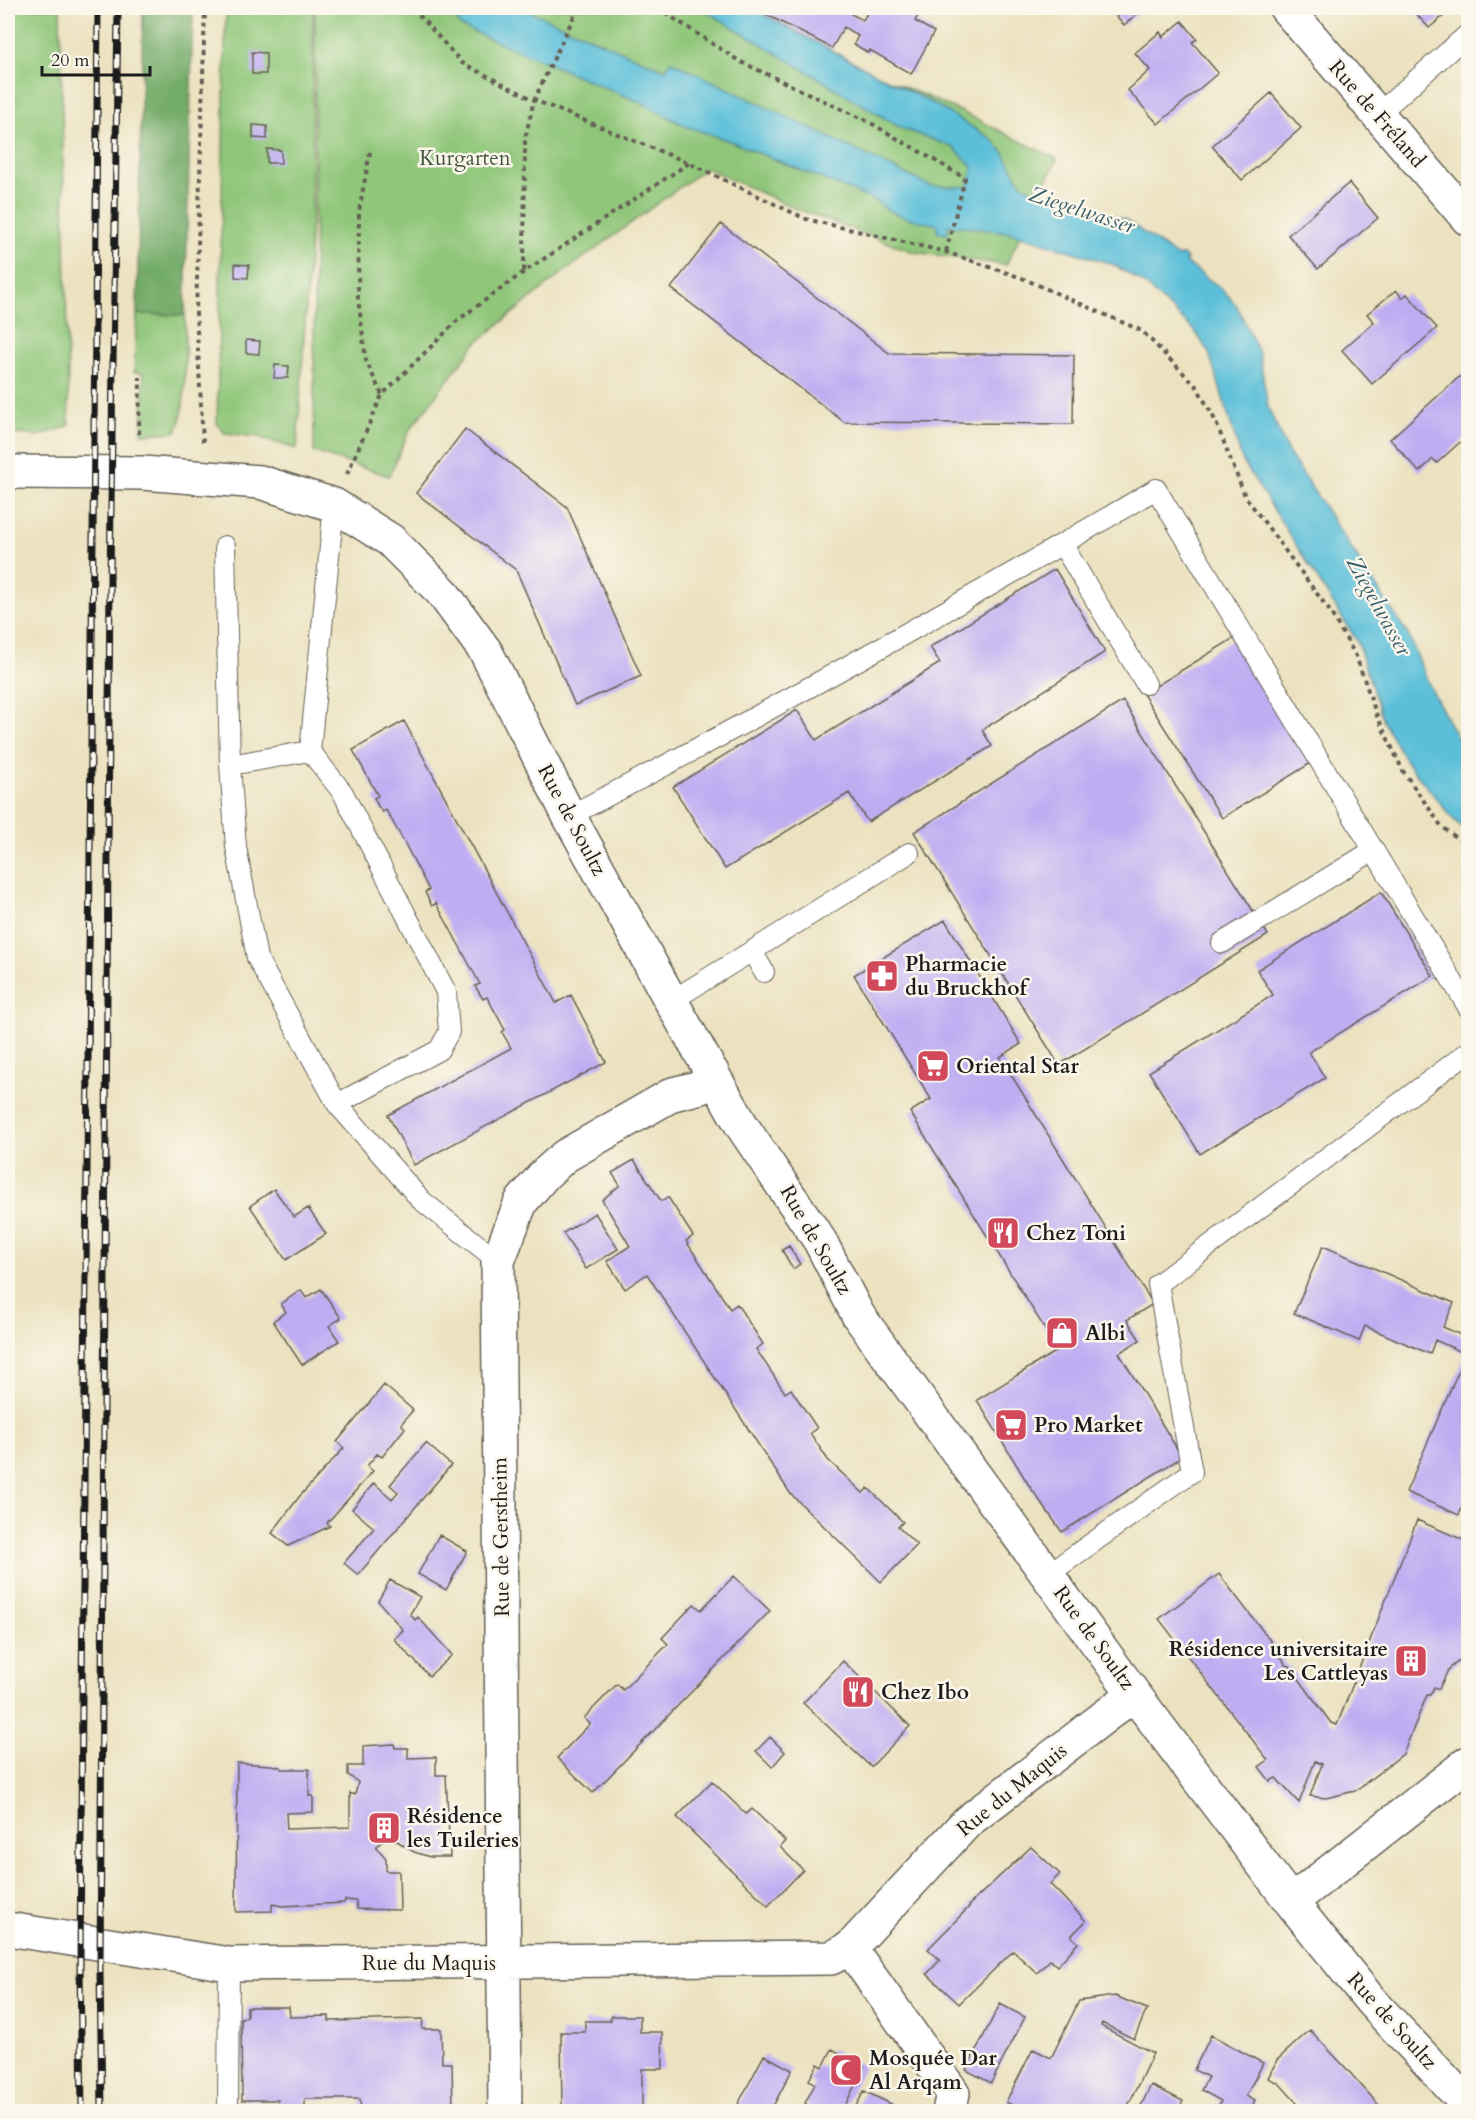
<svg xmlns="http://www.w3.org/2000/svg" width="1476" height="2119" viewBox="0 0 1476 2119" font-family="Cardo,serif">
<style>
.green{fill:#8fc679;stroke:#56714a;stroke-width:1.5}
.forest{fill:#73ab69;stroke:#486442;stroke-width:1.5}
.water{fill:#5bbfd9;stroke:#3c6e7a;stroke-width:1.5}
.building{fill:#bfadf2}
.lines{fill:none;stroke-linecap:round;stroke-linejoin:round}
.lane-casing{stroke:#656155;stroke-width:22}
.street-casing{stroke:#656155;stroke-width:36}
.path{stroke:#656155;stroke-width:4;stroke-dasharray:4.5 4.5;stroke-linecap:butt}
.lane{stroke:#fff;stroke-width:20}
.street{stroke:#fff;stroke-width:33}
.rail-casing{stroke:#1c1c1c;stroke-width:7}
.rail{stroke:#fbf7ec;stroke-width:4.5;stroke-dasharray:14;stroke-linecap:butt}
.labels{text-anchor:middle;dominant-baseline:central;stroke-width:5;stroke-linejoin:round;paint-order:stroke}
.street-label{font-size:21px;fill:#1c1c1c;stroke:#fbf7ec}
.park-label{font-size:21px;fill:#44583d;stroke:#fbf7ec}
.poi-label{font-size:21px;font-weight:bold;fill:#1c1c1c;stroke:#fbf7ec;text-anchor:start}
.water-label{font-size:22px;font-style:italic;fill:#355d68;stroke:#fbf7ec}
</style>
<rect width="100%" height="100%" fill="#fbf7ec"/>
<filter id="ink" filterUnits="userSpaceOnUse"><feTurbulence type="fractalNoise" baseFrequency=".0167" numOctaves="2"/><feDisplacementMap in="SourceGraphic" scale="12" xChannelSelector="R" yChannelSelector="G"/><feConvolveMatrix kernelMatrix="1 2 1 2 8 2 1 2 1" color-interpolation-filters="sRGB"/></filter>
<filter id="wash" filterUnits="userSpaceOnUse"><feTurbulence type="fractalNoise" baseFrequency=".008" numOctaves="4" result="noise"/><feDisplacementMap in="SourceGraphic" scale="24" xChannelSelector="R" yChannelSelector="G"/><feGaussianBlur stdDeviation="1.35" result="paint"/><feColorMatrix in="noise" values="0 0 0 0 0 0 0 0 0 0 0 0 0 0 0 0 0 1.4 0 .05"/><feComposite in="paint" operator="in"/></filter>
<g filter="url(#wash)">
<rect width="100%" height="100%" fill="#ece2c0"/>
<!-- green -->
<path class="green" d="M13,8H60L69,426L38,436L8,433V92Z
M226,8H313L312,211L297,449L258,437L225,433L217,424Z
M315,8H749L811,46L962,112L1057,159L1006,265L914,252L797,209L706,168L556,278L476,343L409,431L389,476L314,452Z
M137,314L185,315C185,336 188,421 175,432L142,434L144,373L134,372Z"/>
<!-- forest -->
<path class="forest" d="M143,8H193L185,315L137,314Z"/>
<!-- water -->
<path class="water" d="M451,8H522L665,70L671,61L930,186L968,187L973,167L953,147L901,128L701,8H751L936,105L992,139L1003,152L1020,182L1035,193L1126,220L1178,257L1183,255L1187,259L1185,262L1222,289L1237,306L1259,353L1268,407L1288,452L1409,636L1430,687L1468,758V833L1453,819L1405,760L1383,721L1357,641L1242,460L1209,353L1195,331L1142,282L1112,264L1009,232L949,225L947,234L937,232L938,225C918,221 890,216 876,201L727,140L685,126L644,104L460,26Z"/>
<g id="blocks">
<!-- building -->
<path class="building" d="M758,8H855L851,14L863,20L870,8H911L920,13L915,21L934,32L911,74L870,50L868,53L854,44L858,36L844,27L832,48L757,10Z
M1109,8H1144L1124,25Z
M1411,8H1453L1429,28Z
M1182,21L1197,39L1192,42L1218,73L1158,124L1128,90L1150,70L1135,53L1160,32L1163,37Z
M252,52L266,53V74H252Z
M1271,93L1301,128L1242,180L1212,146Z
M253,125L267,126V139L253,138Z
M267,149L281,150V163H267Z
M1349,183L1378,218L1318,269L1288,235Z
M721,224L889,353L1074,355L1073,424L844,422L671,288Z
M235,264L249,265L248,278L235,277Z
M1396,290L1402,298L1407,294L1437,328L1372,384L1342,350L1374,322L1367,314Z
M246,340L260,341L259,354L246,353Z
M275,365L289,366L288,378H274Z
M1468,369V435L1437,463L1433,459L1419,472L1390,439Z
M465,429L567,507L641,676L575,705L516,570L416,493Z
M1055,569L1105,652L982,730L992,746L868,822L849,793L725,869L673,787L797,710L816,740L940,663L930,647Z
M1234,638L1311,763L1222,818L1143,694Z
M1123,701L1268,935L1059,1065L914,832Z
M404,721L556,1003L571,995L606,1062L414,1165L388,1115L511,1048L502,1032L505,1030L487,997L483,999L475,986L480,984L436,903L432,906L425,892L429,890L404,842L386,810L382,812L378,806L374,798L378,796L353,750Z
M1381,892L1433,976L1309,1052L1325,1078L1200,1154L1149,1072L1273,995L1257,970Z
M945,920L1021,1044L1000,1057L1153,1304L1127,1320L1140,1340L1119,1353L1182,1457L1062,1532L1030,1487L977,1400L1058,1350L910,1112L931,1099L854,975Z
M634,1160L661,1201L668,1197L693,1236L686,1241L730,1309L737,1304L763,1344L756,1349L785,1393L791,1389L817,1428L810,1433L828,1460L863,1493L868,1488L903,1522L898,1527L917,1545L881,1582L790,1493L647,1274L625,1289L607,1261L630,1246L602,1200L620,1185L612,1173Z
M274,1189L294,1217L308,1208L326,1234L286,1260L250,1206Z
M595,1213L618,1249L586,1269L563,1233Z
M789,1246L800,1264L793,1269L782,1250Z
M1323,1246L1454,1303L1443,1327L1468,1338V1493L1459,1515L1406,1492L1466,1354L1435,1340L1430,1354L1365,1326L1359,1341L1294,1313Z
M321,1289L341,1318L329,1326L339,1341L302,1365L273,1321L286,1312L281,1304L301,1290L306,1298Z
M384,1385L413,1410L401,1424L405,1428L382,1457L377,1454L367,1466L373,1471L327,1523L330,1526L288,1546L272,1533L299,1497L344,1448L337,1442Z
M426,1443L451,1465L358,1575L344,1563L374,1528L352,1509L374,1483L392,1499L398,1492L390,1485Z
M1417,1520L1468,1542V1653L1448,1670L1439,1689L1434,1687L1430,1695H1427L1403,1754L1355,1791L1326,1798L1310,1796L1322,1764L1315,1761L1299,1803L1276,1778L1270,1781L1259,1767L1268,1760L1159,1619L1219,1574L1279,1652L1277,1655L1283,1659L1286,1667L1289,1665L1331,1723L1337,1725Z
M439,1535L467,1551L446,1590L418,1574Z
M734,1576L770,1611L593,1793L557,1758L590,1724L584,1718L617,1684L623,1690L668,1644L662,1638L677,1622L694,1604L701,1610Z
M390,1580L420,1597L410,1614L415,1620L418,1617L452,1655L429,1676L394,1639L403,1630L378,1601Z
M843,1661L910,1726L871,1767L803,1703Z
M770,1737L785,1752L772,1767L756,1751Z
M394,1744L395,1748H408V1758L436,1757V1775H446L450,1857H430L414,1852L388,1835L376,1847L386,1858V1871H399L400,1910L357,1909L356,1901L345,1900L344,1903L282,1906L272,1904V1911L236,1912L237,1763L271,1765L281,1767V1769H309V1796H313V1812L286,1813L287,1829L350,1827V1793L355,1795L358,1782L348,1775V1766H363V1746Z
M712,1781L746,1814L752,1809L770,1826L785,1841L780,1847L803,1870L768,1906L677,1817Z
M1031,1847L1060,1874L1050,1884L1086,1921L1071,1936L1078,1943L1057,1966L1050,1960L1037,1973L1013,1951L959,2004L927,1974L940,1960L928,1949L970,1906L969,1905Z
M1115,1996L1147,2009L1134,2039L1102,2023L1101,2026L1153,2053L1125,2112H1026L1006,2102L1033,2049L1051,2058L1079,2001Z
M1000,2004L1025,2017L991,2083L966,2070Z
M247,2007H289L290,2017L329,2016V2021L423,2019L422,2029H441L442,2063H452L453,2112H361L360,2099H305V2111H278V2100H242L241,2018L247,2017Z
M611,2016H640V2032H662L663,2069H642V2112H562L561,2032H585V2021H610Z
M1310,2030L1344,2066L1385,2112H1305L1279,2083L1268,2078L1277,2060Z
M1211,2035L1263,2063L1246,2096L1255,2101L1250,2112H1215L1221,2101L1201,2090L1208,2077L1194,2070Z
M832,2049L864,2066L842,2112H815L805,2103L815,2084L809,2080L818,2064L823,2067Z
M764,2055L792,2070L770,2112H734Z
M1151,2085L1183,2101L1177,2112H1138Z
M864,2091L887,2102L906,2112H853Z"/>
</g>
</g>
<g filter="url(#ink)">
<use href="#blocks" fill-opacity="0" stroke="#656155" stroke-width="1.5"/>
<g class="lines">
<!-- lane casing -->
<g class="lane-casing">
<path id="lane" d="M1378,114L1468,34
M334,505L310,751L230,765L236,847L257,958L337,1104L421,1200L498,1261
M1062,544L1146,684
M225,546L230,765
M310,751L343,793L446,992L449,1032L439,1050L337,1104
M569,816C768,713 963,603 1156,489L1468,1007
M1222,943L1374,850
M752,951L909,853
M671,1001L752,951L764,972
M1047,1575L1192,1472L1158,1284L1468,1052
M228,2112L229,1964"/>
</g>
<!-- street casing -->
<g class="street-casing">
<path id="street" d="M1286,8L1468,219
M8,472L142,473L260,482L334,505L390,540L442,592L486,652L569,816L671,1001L742,1126L820,1241L858,1315L1134,1694L1291,1902L1371,2001L1468,2105
M1291,1902L1468,1763
M8,1929L229,1964L831,1958L850,1948L967,1822L1134,1694
M850,1948L953,2093L949,2112
M505,2112L498,1261L521,1202L544,1175L565,1156L673,1094L701,1087L712,1072"/>
</g>
<!-- path -->
<path class="path" d="M413,8L462,63L534,100L689,163L806,219L946,252L1022,278L1142,331L1197,387L1215,420L1245,496L1329,610L1356,656L1377,716L1403,771L1442,827L1468,846
M658,8L739,61L869,122L965,178L946,252
M370,152L359,211L358,298L366,361L382,395
M524,271L525,139L534,100L578,8
M139,434L140,377
M203,442L196,313L205,8
M347,474L382,395L458,320L524,272L689,163"/>
<!-- lane -->
<use href="#lane" class="lane"/>
<!-- street -->
<use href="#street" class="street"/>
<!-- rail casing -->
<g class="rail-casing">
<path id="rail" d="M82,2112L80,1967L82,1695L98,8
M102,2112L100,1970L110,578L118,8"/>
</g>
<!-- rail -->
<use href="#rail" class="rail"/>
</g>
</g>
<!-- icons -->
<defs>
<g id="pharmacy-square" transform="scale(1.725)"><rect x="-9" y="-9" width="18" height="18" rx="4" fill="#d1495b" stroke="#fbf7ec"/><path d="M-2-6h4v4h4v4h-4v4h-4v-4h-4v-4h4Z" fill="#fff"/></g>
<g id="supermarket-square" transform="scale(1.725)"><rect x="-9" y="-9" width="18" height="18" rx="4" fill="#d1495b" stroke="#fbf7ec"/><path d="M-6-5.5h2.5l.6 2H6L4.5 2H-2.5L-4.4-4H-6ZM-1.5 3.2a1.3 1.3 0 1 0 .1 0ZM3 3.2a1.3 1.3 0 1 0 .1 0Z" fill="#fff"/></g>
<g id="restaurant-square" transform="scale(1.725)"><rect x="-9" y="-9" width="18" height="18" rx="4" fill="#d1495b" stroke="#fbf7ec"/><path d="M-5-6h1v4h1v-4h1v4h1v-4h1v5L-1.5 .5V6h-2V.5L-5-1ZM5-6V6H3V1.5H1.5Q1.5-4 5-6Z" fill="#fff"/></g>
<g id="shop-square" transform="scale(1.725)"><rect x="-9" y="-9" width="18" height="18" rx="4" fill="#d1495b" stroke="#fbf7ec"/><path d="M-5-2.5h2.3a2.7 3.5 0 0 1 5.4 0H5L5.5 6h-11ZM-1.5-2.5h3a1.5 2.3 0 0 0-3 0Z" fill="#fff"/></g>
<g id="building-square" transform="scale(1.725)"><rect x="-9" y="-9" width="18" height="18" rx="4" fill="#d1495b" stroke="#fbf7ec"/><path d="M-4-6H4V6H1V3H-1V6H-4ZM-2.5-4.3h1.7v1.8h-1.7ZM.8-4.3h1.7v1.8H.8ZM-2.5-1h1.7V.8h-1.7ZM.8-1h1.7V.8H.8Z" fill="#fff"/></g>
<g id="mosque-square" transform="scale(1.725)"><rect x="-9" y="-9" width="18" height="18" rx="4" fill="#d1495b" stroke="#fbf7ec"/><path d="M3.5-4.9A6 6 0 1 0 3.5 4.9A5 5 0 1 1 3.5-4.9Z" fill="#fff"/></g>
</defs>
<g fill-rule="evenodd">
<use href="#pharmacy-square" x="882" y="976"/>
<use href="#supermarket-square" x="933" y="1066"/>
<use href="#restaurant-square" x="1003" y="1233"/>
<use href="#shop-square" x="1062" y="1333"/>
<use href="#supermarket-square" x="1011" y="1425"/>
<use href="#building-square" x="1411" y="1661"/>
<use href="#restaurant-square" x="858" y="1692"/>
<use href="#building-square" x="384" y="1828"/>
<use href="#mosque-square" x="846" y="2070"/>
</g>
<g class="labels">
<!-- street labels -->
<g class="street-label">
<text transform="translate(1377 114) rotate(49)">Rue de Fréland</text>
<text transform="translate(572 820) rotate(62)">Rue de Soultz</text>
<text transform="translate(816 1240) rotate(60)">Rue de Soultz</text>
<text transform="translate(501 1537) rotate(-91)">Rue de Gerstheim</text>
<text transform="translate(1094 1638) rotate(54)">Rue de Soultz</text>
<text transform="translate(1012 1790) rotate(-39)">Rue du Maquis</text>
<text x="429" y="1963">Rue du Maquis</text>
<text transform="translate(1392 2021) rotate(48)">Rue de Soultz</text>
</g>
<!-- park labels -->
<g class="park-label">
<text x="465" y="158">Kurgarten</text>
</g>
<!-- poi labels -->
<g class="poi-label">
<text x="905" y="964">Pharmacie<tspan x="905" dy="24">du Bruckhof</tspan></text>
<text x="956" y="1066">Oriental Star</text>
<text x="1026" y="1233">Chez Toni</text>
<text x="1085" y="1333">Albi</text>
<text x="1034" y="1425">Pro Market</text>
<text x="1388" y="1649" text-anchor="end">Résidence universitaire<tspan x="1388" dy="24">Les Cattleyas</tspan></text>
<text x="881" y="1692">Chez Ibo</text>
<text x="407" y="1816">Résidence<tspan x="407" dy="24">les Tuileries</tspan></text>
<text x="869" y="2058">Mosquée Dar<tspan x="869" dy="24">Al Arqam</tspan></text>
</g>
<!-- water labels -->
<g class="water-label">
<text transform="translate(1082 210) rotate(18)">Ziegelwasser</text>
<text transform="translate(1379 606) rotate(61)">Ziegelwasser</text>
</g>
</g>
<!-- margin -->
<rect width="1476" height="2119" fill="none" stroke="#fbf7ec" stroke-width="30"/>
<!-- scale -->
<path d="M42 66v9h108v-9" fill="none" stroke="#1c1c1c" stroke-width="3"/>
<text x="51" y="66" font-size="18" fill="#1c1c1c" stroke="#fbf7ec" stroke-width="4.5" paint-order="stroke">20 m</text>
</svg>
